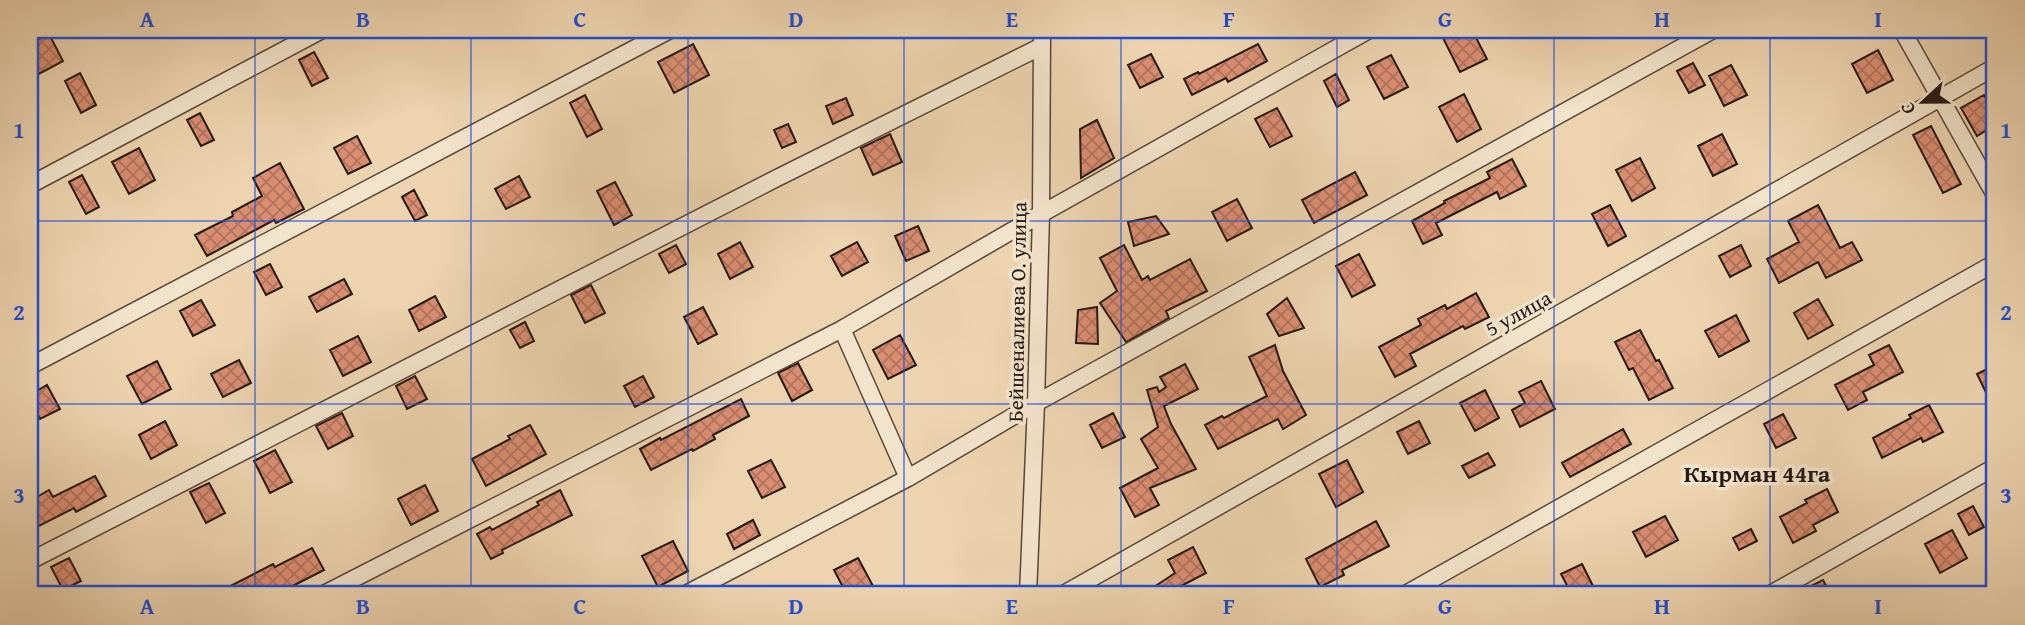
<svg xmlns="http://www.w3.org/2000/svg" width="2025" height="625" viewBox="0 0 2025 625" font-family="'Gentium Book Plus',serif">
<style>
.building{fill:url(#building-cross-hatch);stroke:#261914;stroke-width:2}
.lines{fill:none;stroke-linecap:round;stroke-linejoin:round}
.minor-casing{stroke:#58483b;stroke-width:19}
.minor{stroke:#f3e3cb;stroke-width:16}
.grid{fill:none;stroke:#1d4ed8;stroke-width:2;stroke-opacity:0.55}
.labels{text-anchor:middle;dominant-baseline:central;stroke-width:7;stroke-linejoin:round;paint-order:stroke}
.street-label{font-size:21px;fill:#261914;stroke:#f3e3cb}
.quarter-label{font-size:24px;font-weight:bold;fill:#261914;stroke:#f3e3cb}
.neatline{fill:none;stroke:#1d4ed8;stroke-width:2.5}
.grid-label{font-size:23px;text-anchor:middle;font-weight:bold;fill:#1d4ed8}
</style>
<defs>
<pattern id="building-cross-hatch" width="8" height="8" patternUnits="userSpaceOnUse" patternTransform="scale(1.75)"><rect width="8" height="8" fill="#da8e71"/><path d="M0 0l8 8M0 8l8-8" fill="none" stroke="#b1735c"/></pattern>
</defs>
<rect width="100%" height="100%" fill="#edd4af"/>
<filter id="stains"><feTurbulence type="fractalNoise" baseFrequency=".00286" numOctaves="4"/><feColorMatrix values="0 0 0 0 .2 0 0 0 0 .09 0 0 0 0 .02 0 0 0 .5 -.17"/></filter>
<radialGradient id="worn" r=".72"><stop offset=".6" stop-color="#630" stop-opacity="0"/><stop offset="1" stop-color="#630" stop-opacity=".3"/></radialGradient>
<!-- building -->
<path class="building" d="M1454,30H1472L1487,59L1460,72L1442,36Z
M49,34L63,61L39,74L30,56V43Z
M693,44L709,75L674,93L658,62Z
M1258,44L1267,61L1228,82L1226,78L1192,95L1184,79L1198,72L1199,74Z
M1878,50L1893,80L1867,93L1852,64Z
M314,52L328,78L312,86L299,60Z
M1151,54L1163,77L1140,88L1128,65Z
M1391,55L1408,87L1384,99L1367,67Z
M1693,63L1705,85L1689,93L1677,71Z
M1731,65L1747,95L1724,106L1709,76Z
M80,73L96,105L81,113L65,81Z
M1336,74L1349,100L1337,107L1324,81Z
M1464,94L1481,129L1457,142L1439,107Z
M585,95L602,129L587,137L570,103Z
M1984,95L1995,114V125L1977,136L1961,108Z
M846,98L853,115L833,124L826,106Z
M1277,108L1292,136L1270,147L1255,119Z
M200,113L214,140L201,146L187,120Z
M1097,120L1114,158L1081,178L1080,129Z
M788,124L796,142L782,148L774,130Z
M1931,126L1961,184L1943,193L1913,135Z
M890,134L902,162L873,175L861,148Z
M1722,134L1737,164L1713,176L1698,146Z
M357,136L371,163L348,174L334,148Z
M139,148L155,180L129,194L112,162Z
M1640,158L1655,188L1632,201L1616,170Z
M1512,159L1526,186L1500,199L1497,192L1436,223L1442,235L1423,244L1412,221L1445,203L1444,201L1490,178L1487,172Z
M280,163L304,209L276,223L274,220L207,256L195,235L233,216L232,212L262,196L253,178Z
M1355,172L1367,195L1314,223L1302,200Z
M82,175L99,207L86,214L69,182Z
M519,176L530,197L506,209L495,189Z
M615,182L632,215L614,225L597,191Z
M414,190L427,215L415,221L402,197Z
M1237,199L1252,228L1227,241L1212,212Z
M1610,205L1626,236L1608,246L1592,214Z
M1818,205L1840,248L1852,242L1862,260L1826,278L1818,262L1779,283L1767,259L1799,242L1788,221Z
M1156,216L1169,234L1134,246L1128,222Z
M918,226L929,251L906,261L895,236Z
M740,242L753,267L730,279L718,254Z
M857,242L868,262L842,276L831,256Z
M676,245L686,264L669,273L659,254Z
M1124,245L1142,280L1148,276L1150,280L1190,259L1207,291L1166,311L1169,318L1126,342L1100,303L1117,291L1100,258Z
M1741,245L1751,266L1730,277L1719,256Z
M1359,254L1375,285L1352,297L1336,266Z
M270,264L282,287L266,295L254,272Z
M344,279L352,294L317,312L309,297Z
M591,285L605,313L585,323L571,295Z
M1476,293L1489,317L1465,329L1463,326L1410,354L1416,366L1395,377L1379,347L1421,325L1418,319L1445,305L1447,309Z
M435,296L446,317L419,331L409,310Z
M1287,298L1304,328L1279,336L1267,314Z
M1818,299L1833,325L1808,339L1794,313Z
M201,300L215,325L193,336L180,311Z
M703,307L717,334L698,344L684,317Z
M1097,307L1098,344L1076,343L1078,310Z
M1736,315L1749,341L1719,357L1705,331Z
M525,322L534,341L520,348L510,330Z
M1640,330L1656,361L1659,360L1673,388L1649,400L1633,368L1629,370L1615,342Z
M900,335L916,365L888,379L873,350Z
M358,336L371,362L343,376L330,350Z
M1275,345L1283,371L1306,415L1283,429L1278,419L1218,449L1205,425L1222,416L1224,418L1267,396L1249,357Z
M1889,345L1903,372L1863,392L1867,400L1848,410L1835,385L1874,365L1869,355Z
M239,360L251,383L223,397L211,374Z
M157,361L171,389L142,404L127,376Z
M798,363L812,390L792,401L778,373Z
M1185,364L1198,389L1164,406L1171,424L1196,469L1150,488L1159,505L1135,517L1120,488L1158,468L1141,439L1158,427L1147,390L1157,387L1159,392L1166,387L1160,377Z
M1995,365V411L1977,374Z
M415,376L427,399L407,409L396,386Z
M643,376L654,397L635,407L624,386Z
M1541,381L1555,409L1520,427L1512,410L1525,403L1519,392Z
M47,385L60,409L40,419L30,399V395Z
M1485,390L1499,418L1475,431L1460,403Z
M741,399L749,416L713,435L715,439L693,451L692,449L651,470L640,449L660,438L661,440Z
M1929,405L1943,432L1923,442L1921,438L1882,458L1873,438L1911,418L1909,415Z
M342,413L353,436L328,449L316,426Z
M1113,413L1125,437L1102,448L1090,425Z
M1783,414L1796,438L1776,448L1764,424Z
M165,421L177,445L151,459L139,435Z
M1419,421L1430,443L1408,454L1397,432Z
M530,425L546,454L486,486L472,459L510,439L508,436Z
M1623,429L1631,444L1570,477L1562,463Z
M275,450L292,482L270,493L254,461Z
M1488,453L1495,465L1469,478L1462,466Z
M771,460L785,487L762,498L748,471Z
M1347,460L1363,492L1336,507L1319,474Z
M95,476L106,496L76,512L74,508L39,526L30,508V501L49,490L53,497Z
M209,483L225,513L206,523L190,492Z
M425,485L438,511L411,525L398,499Z
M1827,489L1838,512L1813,525L1816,531L1793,543L1780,517L1807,503L1805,500Z
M560,490L572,515L502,550L503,553L491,559L477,534L490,527L492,530L539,505L537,502Z
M1973,506L1984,527L1969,535L1958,514Z
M1665,516L1678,540L1646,557L1633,532Z
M753,520L760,535L734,549L727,534Z
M1376,521L1389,546L1342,570L1344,575L1320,587L1306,559Z
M1751,529L1757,541L1739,550L1733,538Z
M1952,530L1967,558L1940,573L1925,544Z
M673,541L688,571L658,587L642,556Z
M1193,547L1206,573L1164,595H1142L1175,573L1168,560Z
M312,548L324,570L275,595H213L273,564L275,567Z
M69,558L81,581L63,590L51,567Z
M858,558L873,586L856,595H847L834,570Z
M1582,564L1593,586L1572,595L1561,574Z
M1823,580L1831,595H1793Z"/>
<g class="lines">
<!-- minor casing -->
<g class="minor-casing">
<path id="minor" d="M1902,30L1995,195
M30,185L322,30
M842,329L908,478
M30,366L670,30
M30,561L775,179L1042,46
M322,595L842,329L1041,214L1369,30
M684,595L908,478L1036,403L1713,30
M1028,595L1036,403L1041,214L1042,30
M1062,595L1995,67
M1404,595L1995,263
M1769,595L1995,467"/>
</g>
<!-- minor -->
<use href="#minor" class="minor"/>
</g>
<!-- grid -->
<path class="grid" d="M255,30V595M471,30V595M688,30V595M904,30V595M1121,30V595M1337,30V595M1554,30V595M1770,30V595M30,221H1995M30,404H1995"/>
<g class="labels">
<!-- street labels -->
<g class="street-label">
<text transform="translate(1017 312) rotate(-89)">Бейшеналиева О. улица</text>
<text transform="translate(1518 313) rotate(-29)">5 улица</text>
</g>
<!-- quarter labels -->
<g class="quarter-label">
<text x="1757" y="473">Кырман 44га</text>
</g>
</g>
<!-- margin -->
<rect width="2025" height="625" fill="none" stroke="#edd4af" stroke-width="77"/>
<!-- north arrow -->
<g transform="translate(1923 102) rotate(248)" stroke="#f3e3cb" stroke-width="5" paint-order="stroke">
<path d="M0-5L12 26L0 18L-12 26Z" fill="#261914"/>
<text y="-10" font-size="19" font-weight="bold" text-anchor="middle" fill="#261914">С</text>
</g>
<rect x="38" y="38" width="1948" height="548" class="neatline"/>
<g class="grid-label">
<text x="147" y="27">A</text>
<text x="363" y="27">B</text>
<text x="580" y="27">C</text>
<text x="796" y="27">D</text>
<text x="1012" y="27">E</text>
<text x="1229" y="27">F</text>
<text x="1445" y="27">G</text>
<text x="1662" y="27">H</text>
<text x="1878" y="27">I</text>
<text x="19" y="138">1</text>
<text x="2006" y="138">1</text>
<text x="19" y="320">2</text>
<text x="2006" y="320">2</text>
<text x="19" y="503">3</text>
<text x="2006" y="503">3</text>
<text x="147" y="614">A</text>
<text x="363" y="614">B</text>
<text x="580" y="614">C</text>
<text x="796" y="614">D</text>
<text x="1012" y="614">E</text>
<text x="1229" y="614">F</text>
<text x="1445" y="614">G</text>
<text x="1662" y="614">H</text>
<text x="1878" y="614">I</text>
</g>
<rect width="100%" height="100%" filter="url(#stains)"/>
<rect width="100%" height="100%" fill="url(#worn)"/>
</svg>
